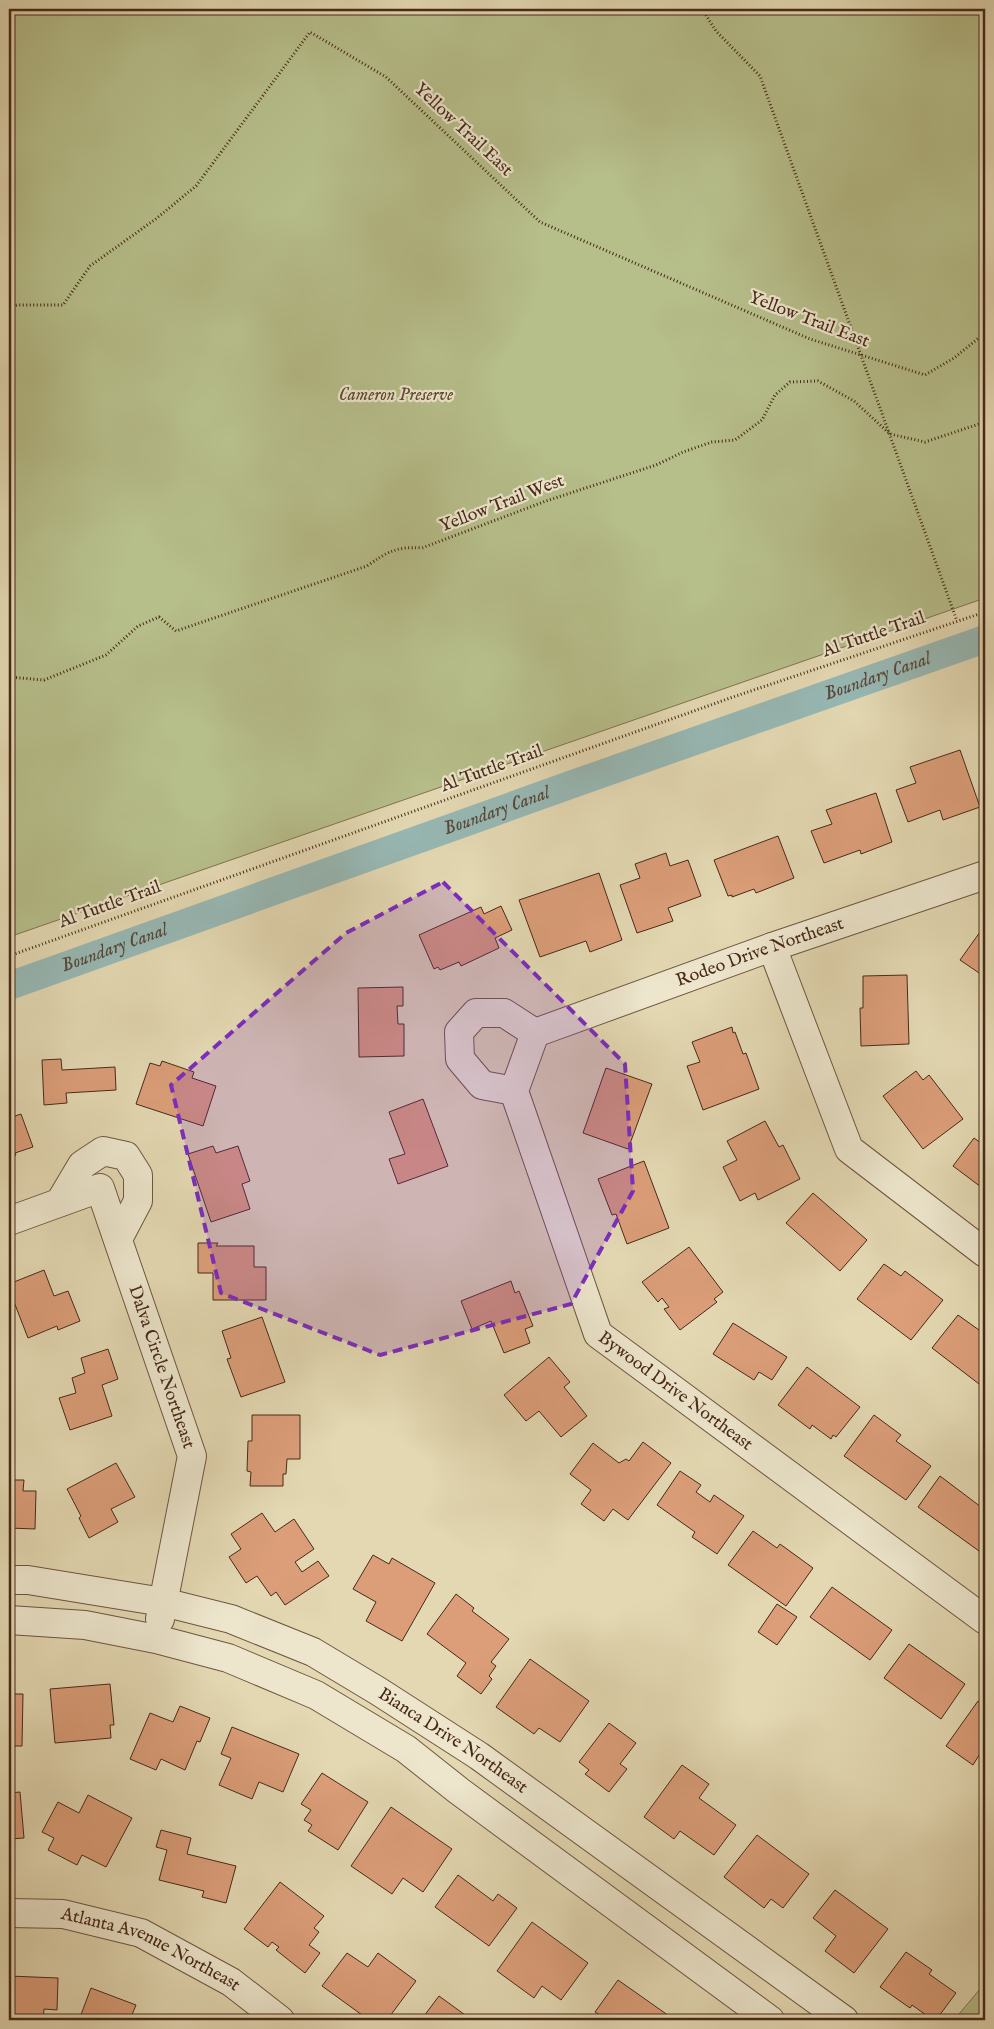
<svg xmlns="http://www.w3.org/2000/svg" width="994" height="2029" viewBox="0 0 994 2029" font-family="'IM FELL English',serif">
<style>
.green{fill:#b6be8a;stroke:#7f7452}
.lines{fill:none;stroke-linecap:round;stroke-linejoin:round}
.canal{stroke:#97b8b4;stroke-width:28}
.building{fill:#db9e79;stroke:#482919}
.minor-casing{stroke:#6f553f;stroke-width:30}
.path{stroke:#482919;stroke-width:3;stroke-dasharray:1 2.5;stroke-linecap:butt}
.minor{stroke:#ede6cd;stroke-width:28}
.marked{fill:#7b2cbf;fill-opacity:0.2;stroke:#7b2cbf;stroke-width:4;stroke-dasharray:10 6;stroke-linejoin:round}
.labels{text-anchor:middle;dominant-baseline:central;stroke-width:4.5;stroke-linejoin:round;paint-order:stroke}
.street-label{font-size:18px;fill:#482919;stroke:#ede6cd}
.park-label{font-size:18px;font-style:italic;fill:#5e4730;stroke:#ede6cd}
.water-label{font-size:19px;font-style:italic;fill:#584638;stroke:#ede6cd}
</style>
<rect width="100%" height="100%" fill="#e3d8b2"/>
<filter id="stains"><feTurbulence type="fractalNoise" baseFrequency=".004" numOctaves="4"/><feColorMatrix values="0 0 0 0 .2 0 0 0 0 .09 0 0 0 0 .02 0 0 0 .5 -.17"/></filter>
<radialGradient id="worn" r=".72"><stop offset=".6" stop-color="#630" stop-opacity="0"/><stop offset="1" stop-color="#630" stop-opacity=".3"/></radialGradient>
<!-- green -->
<path class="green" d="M9,9H985V598L9,937Z
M985,1983V2020H954Z"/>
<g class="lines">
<!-- canal -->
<path class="canal" id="s1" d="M9,986L584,780L985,639"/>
</g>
<!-- building -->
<path class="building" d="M960,750L980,807L943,820L940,810L908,822L896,790L916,783L910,767Z
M876,793L892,842L861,854L860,850L824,863L811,831L832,824L826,810Z
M778,836L794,878L756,893L754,889L732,897V895L728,896L714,860Z
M666,853L670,866L688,860L701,896L668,908L673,921L637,933L620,885L640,878L635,864Z
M599,873L622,940L590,952L586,941L540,957L519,900Z
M501,906L512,930L495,938L499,948L461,966L459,962L440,970L438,967L434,969L419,935L481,907L484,914Z
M985,925V977L960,960Z
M907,975L909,1044L861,1046L860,1008H863V976Z
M403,987V1006H397L398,1024H404V1056L359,1057L358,988Z
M732,1027L733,1033L735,1032L743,1054L746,1053L759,1089L703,1110L687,1066L700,1062L692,1042Z
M61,1059L62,1070L115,1067L116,1090L66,1093L67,1103L44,1105L42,1060Z
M162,1061L194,1072L192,1078L216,1086L203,1126L136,1104L150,1063L160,1066Z
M606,1068L652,1084L628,1149L583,1133Z
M916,1071L923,1080L929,1075L963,1119L923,1149L883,1096Z
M423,1099L448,1166L398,1184L389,1159L405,1154L389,1112Z
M21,1114L33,1147L15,1153L16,1155L9,1157V1118Z
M765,1121L779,1147L783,1145L800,1179L758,1200L755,1193L740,1201L723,1167L737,1160L727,1141Z
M974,1138L985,1146V1190L953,1166Z
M213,1146L216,1153L238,1146L250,1181L242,1184L250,1209L211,1222L188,1154Z
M644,1161L669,1228L627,1244L616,1214L612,1215L598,1179Z
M813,1193L867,1240L840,1271L786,1223Z
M198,1243H218L216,1246H254V1267H266V1300H213V1273H198Z
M689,1247L723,1292L714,1299L717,1302L680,1330L664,1309L669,1307L662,1298L658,1302L642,1282Z
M884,1264L901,1276L905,1271L943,1300L911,1340L857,1299Z
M44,1270L54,1296L68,1291L80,1321L58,1330L57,1326L28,1338L9,1289V1284Z
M511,1281L515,1293L519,1291L533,1326L525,1329L530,1343L504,1353L491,1321L472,1329L461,1301Z
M958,1315L979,1330L981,1327L985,1331V1384L983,1387L932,1348Z
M262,1317L285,1382L241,1397L227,1359L231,1358L222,1331Z
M733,1323L787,1357L772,1380L759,1372L754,1380L713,1354Z
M108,1349L118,1379L102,1385L112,1416L70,1430L59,1398L76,1393L72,1378L85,1373L81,1358Z
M549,1357L570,1382L564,1387L587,1416L561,1437L539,1411L526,1421L504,1395Z
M807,1367L860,1407L836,1437L833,1435L831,1439L812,1425L810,1429L778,1405Z
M252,1415H300V1459H287L286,1474H283V1486H250L251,1472L247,1471L248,1441H252Z
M874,1415L901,1435L896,1441L931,1466L906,1500L844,1456Z
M643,1442L671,1463L628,1520L613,1509L604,1521L581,1504L591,1490L570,1474L593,1443L619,1463L626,1459L629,1461Z
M116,1463L135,1497L111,1509L118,1522L89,1538L79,1518L81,1516L67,1489Z
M680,1471L701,1485L696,1492L710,1502L714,1495L744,1516L717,1554L692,1537L695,1532L657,1505Z
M940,1476L985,1510V1542L979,1551L918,1507Z
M9,1480H24L23,1491H36L35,1529L9,1528Z
M262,1513L275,1532L294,1519L314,1549L295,1562L302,1572L318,1561L329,1576L285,1605L276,1592L271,1596L257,1576L246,1583L229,1557L241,1549L231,1534Z
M753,1531L777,1548L780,1544L813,1568L786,1606L728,1565Z
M373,1555L389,1564L392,1558L435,1583L402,1641L366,1621L376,1602L353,1589Z
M832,1587L892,1630L870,1660L810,1617Z
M456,1594L474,1608L472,1611L509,1639L491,1662L496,1666L489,1676L492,1679L481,1694L457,1676L466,1663L427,1634Z
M777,1604L797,1617L777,1645L758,1632Z
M909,1644L965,1684L941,1719L884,1678Z
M530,1659L589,1701L560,1742L539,1728L534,1734L496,1707Z
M110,1684L114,1725H110L111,1738L55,1743L50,1689Z
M9,1694H23L22,1746H9Z
M978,1701L985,1706V1755L981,1752L973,1765L946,1746Z
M180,1706L210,1718L200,1742L197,1741L185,1770L161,1759L156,1770L130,1759L150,1713L173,1722Z
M609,1723L636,1743L620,1764L627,1769L609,1792L585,1774L589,1770L579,1762Z
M232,1727L299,1754L283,1792L259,1782L252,1799L219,1785L231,1758L221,1754Z
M682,1765L709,1784L699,1798L736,1825L714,1855L680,1831L674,1839L644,1817Z
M322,1773L368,1802L338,1850L308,1831L312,1825L304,1820L311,1810L301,1804Z
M20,1792L24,1838L9,1839V1793Z
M88,1795L132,1818L106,1867L82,1855L77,1865L48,1850L54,1838L42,1832L58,1802L79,1813Z
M391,1807L452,1849L423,1892L403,1878L392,1894L351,1866Z
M161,1830L191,1838L187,1854L236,1866L226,1903L202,1897L204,1891L159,1880L167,1850L156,1847Z
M757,1835L809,1874L783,1908L771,1899L764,1908L724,1877Z
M458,1875L493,1901L498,1894L517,1908L489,1946L435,1907Z
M280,1882L324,1916L314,1928L319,1932L309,1945L320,1953L305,1973L276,1950L279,1947L272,1942L268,1947L244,1929Z
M835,1890L888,1929L854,1973L825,1951L836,1936L813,1918Z
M532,1922L588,1963L561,2000L542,1986L534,1998L497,1971Z
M906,1952L932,1970L929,1974L956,1993L936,2020H933L912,2005L910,2008L880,1987Z
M347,1953L368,1967L378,1953L416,1981L387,2020H369L322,1986Z
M9,1976L58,1978L57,2010L44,2009L43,2020H9Z
M618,1980L672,2018L670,2020H596L600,2015L595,2012Z
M91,1988L136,2005L131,2017L140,2020H79Z
M439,1996L472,2020H421Z"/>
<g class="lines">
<!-- minor casing -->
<g class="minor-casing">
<g id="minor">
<path d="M772,947L849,1149L985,1253"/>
<path id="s2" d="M535,1033L514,1091L598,1334L985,1620"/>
<path id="s3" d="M535,1033L772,947L985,875"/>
<path d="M514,1091L482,1085L460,1059L459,1032L476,1013H504L535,1033"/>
<path d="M60,1202L82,1165L103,1151L126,1156L138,1175V1201L118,1239"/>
<path id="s4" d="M9,1221L100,1188L192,1456L160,1619"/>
<path id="s5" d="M9,1580H28L163,1602L231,1619L313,1652L378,1691L479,1756L844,2020"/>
<path d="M9,1620L85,1625L156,1639L228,1658L316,1695L406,1749L459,1791L770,2020"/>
<path id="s6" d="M9,1913L63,1914L141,1933L231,1982L280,2020"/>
</g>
</g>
<!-- path -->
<path class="path" d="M702,9L716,31L760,76L957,621
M9,307L17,305H63L90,266L157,218L196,186L310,32L386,77L540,222L810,339L925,375L954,358L985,333
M9,677L44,680L106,655L138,626L159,617L176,631L367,566C387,552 397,546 422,548L546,501L656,465L683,452L712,442L735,440L762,420L775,395L790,382L818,381L854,401L890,434L925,442L979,424L985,420
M9,956L733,697L985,612"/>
<!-- minor -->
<use href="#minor" class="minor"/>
</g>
<!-- marked area -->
<path class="marked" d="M443,882L625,1064L633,1191L571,1304L380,1355L221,1293L171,1085L346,933Z"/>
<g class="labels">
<!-- street labels -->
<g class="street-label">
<text transform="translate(463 130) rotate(43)">Yellow Trail East</text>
<text transform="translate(809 320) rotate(21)">Yellow Trail East</text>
<text transform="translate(502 504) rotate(-21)">Yellow Trail West</text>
<text transform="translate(874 635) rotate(-19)">Al Tuttle Trail</text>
<text transform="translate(492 769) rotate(-20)">Al Tuttle Trail</text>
<text transform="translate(110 905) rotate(-20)">Al Tuttle Trail</text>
<text stroke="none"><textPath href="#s3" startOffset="239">Rodeo Drive Northeast</textPath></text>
<text stroke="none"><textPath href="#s4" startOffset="286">Dalva Circle Northeast</textPath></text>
<text stroke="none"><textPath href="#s2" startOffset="415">Bywood Drive Northeast</textPath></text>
<text stroke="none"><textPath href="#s5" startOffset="480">Bianca Drive Northeast</textPath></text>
<text stroke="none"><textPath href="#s6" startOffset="149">Atlanta Avenue Northeast</textPath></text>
</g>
<!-- park labels -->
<g class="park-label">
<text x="396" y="395">Cameron Preserve</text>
</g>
<!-- water labels -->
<g class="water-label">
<text stroke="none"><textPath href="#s1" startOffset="922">Boundary Canal</textPath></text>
<text stroke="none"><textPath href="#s1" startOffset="518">Boundary Canal</textPath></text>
<text stroke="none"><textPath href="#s1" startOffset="112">Boundary Canal</textPath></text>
</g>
</g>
<!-- margin -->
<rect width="994" height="2029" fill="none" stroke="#e3d8b2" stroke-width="30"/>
<rect x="10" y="10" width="974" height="2009" fill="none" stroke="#482919" stroke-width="2.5"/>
<rect x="15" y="15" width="964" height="1999" fill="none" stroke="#482919"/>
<rect width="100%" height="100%" filter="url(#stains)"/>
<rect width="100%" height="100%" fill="url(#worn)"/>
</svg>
